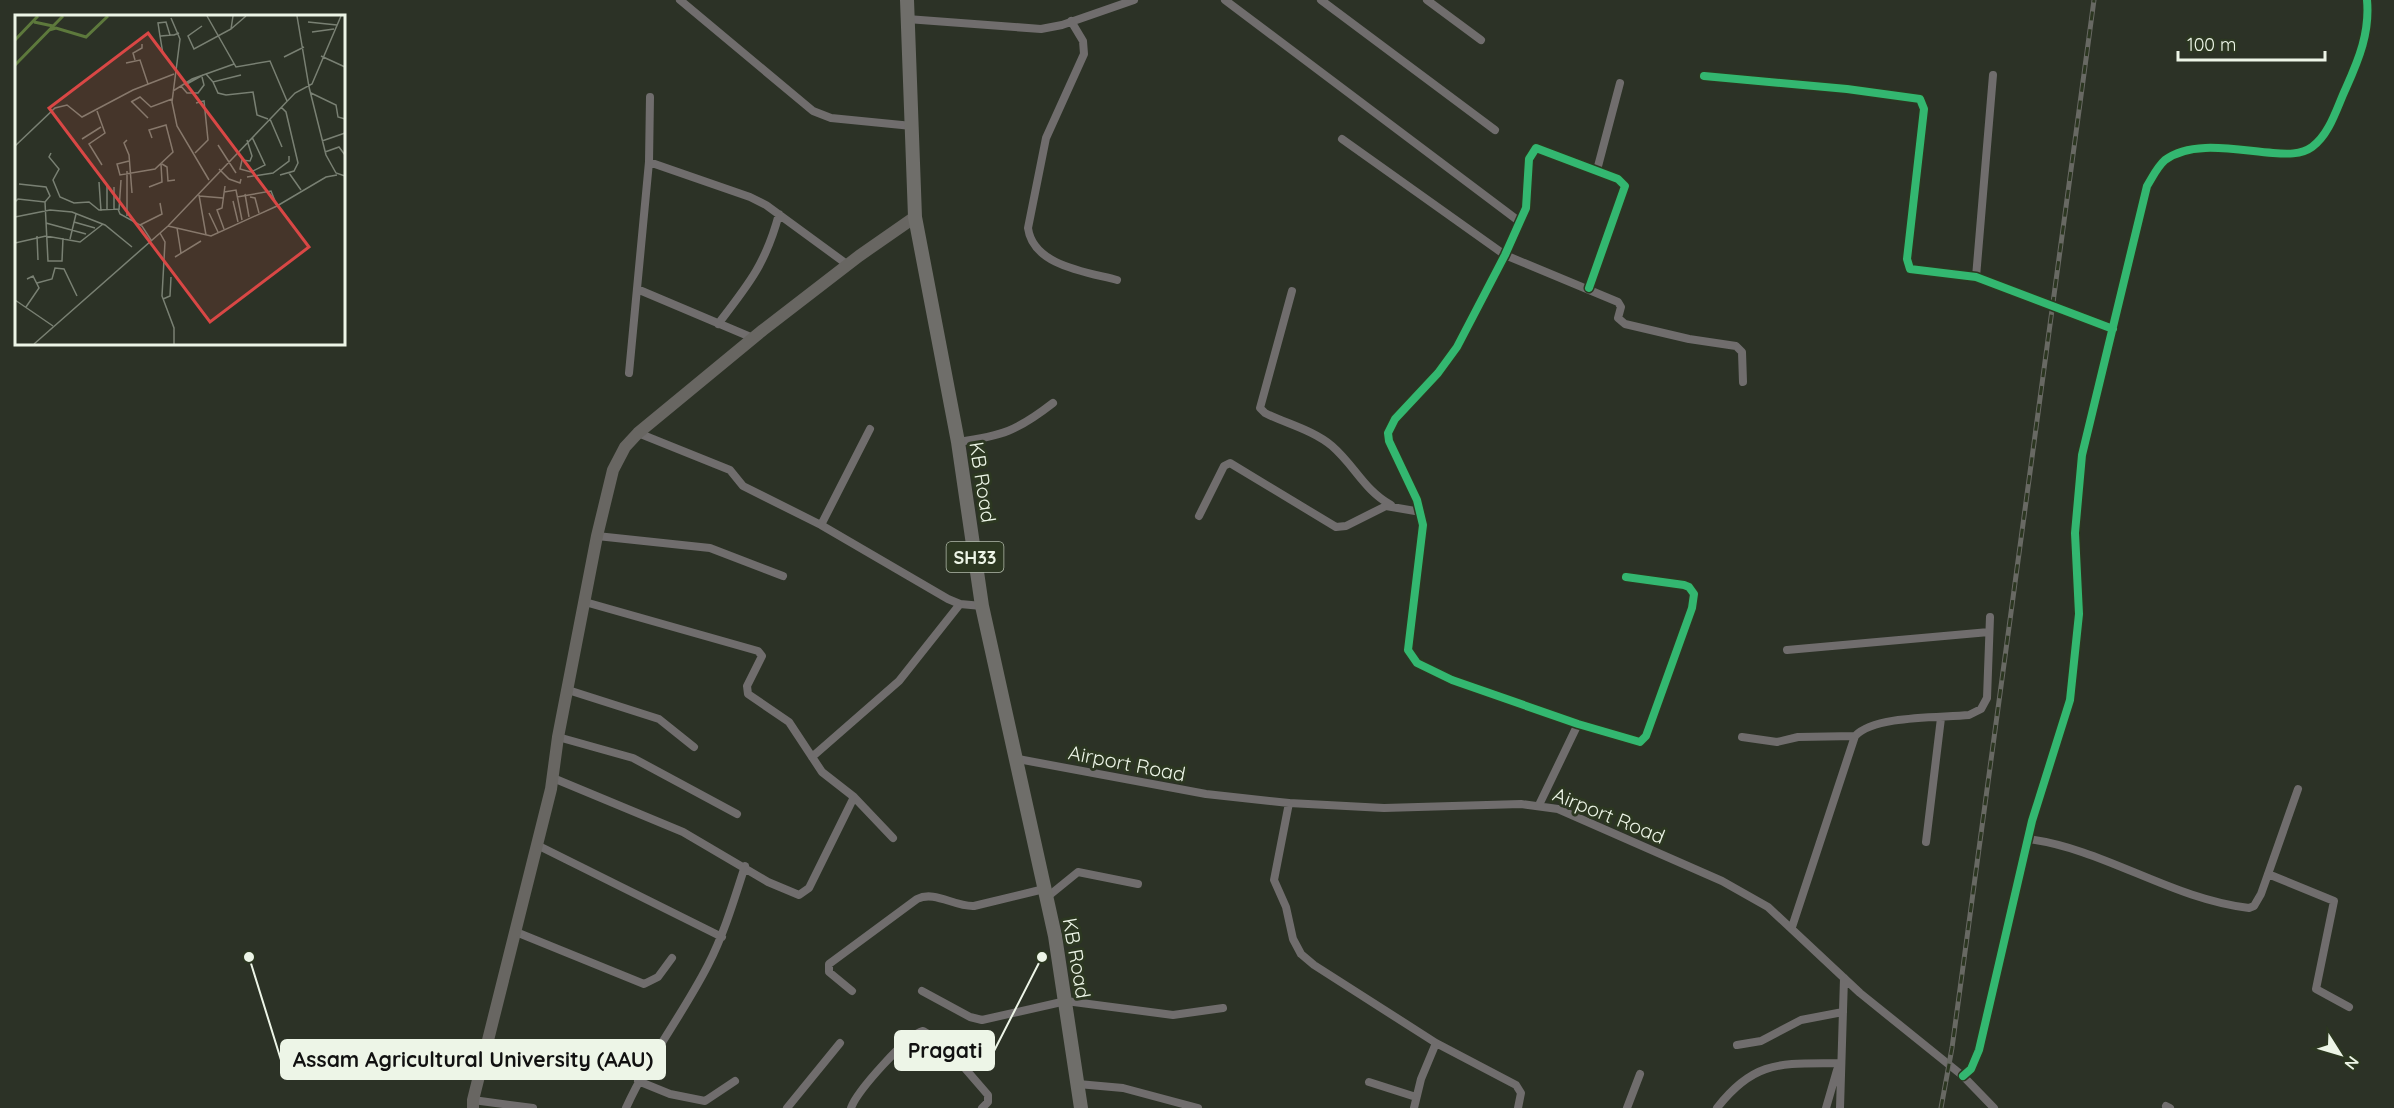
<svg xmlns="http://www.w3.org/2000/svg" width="2394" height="1108" viewBox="0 0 2394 1108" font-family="Quicksand,sans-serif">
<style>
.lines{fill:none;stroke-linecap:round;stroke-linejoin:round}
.minor{stroke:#706d6d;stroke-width:8}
.secondary{stroke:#686662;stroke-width:12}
.primary{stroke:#6f6e6a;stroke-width:14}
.rail-casing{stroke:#686963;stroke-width:5}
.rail{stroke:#2c3721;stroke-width:3;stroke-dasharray:9;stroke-linecap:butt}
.cycleway-casing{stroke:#2c3721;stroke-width:11}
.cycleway{stroke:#33b770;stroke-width:8}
.labels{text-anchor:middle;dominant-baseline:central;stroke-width:6;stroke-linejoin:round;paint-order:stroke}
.shield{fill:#2c3721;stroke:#b3bcac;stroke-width:1.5}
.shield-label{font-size:18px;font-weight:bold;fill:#edf5e7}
.street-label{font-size:20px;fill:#edf5e7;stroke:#2c3721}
.inset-river{fill:none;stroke:#5d793c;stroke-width:3}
.inset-road{fill:none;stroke:#798073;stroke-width:1.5}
.view{fill:#d94745;fill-opacity:0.15;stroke:#d94745;stroke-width:3}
.inset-edge{fill:none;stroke:#edf5e7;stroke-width:3}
.leader{fill:none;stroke:#edf5e7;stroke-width:2}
.callout-dot{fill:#edf5e7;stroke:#2c3721;stroke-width:2}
.callout{fill:#edf5e7;stroke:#edf5e7;stroke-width:2}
.callout-label{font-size:21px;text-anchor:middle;font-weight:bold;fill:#111}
</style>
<rect width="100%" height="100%" fill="#2c3226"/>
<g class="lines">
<!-- minor -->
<path class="minor" d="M680,0L813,111L831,118L912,126
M1225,0L1520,222
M1321,0L1495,130
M1427,0L1481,40
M907,19L1041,29L1062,25L1134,0
M1071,21L1083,41L1084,54L1046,138L1028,228C1033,266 1087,272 1117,280
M1704,76L1847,89L1920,99L1924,109L1907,259L1910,269L1976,277L2113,329
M1342,139L1505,255L1618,302L1621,307L1618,318L1625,324L1689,339L1736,346L1742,352L1743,382
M649,162L750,197L766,205L848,265
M1597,170L1620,83
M1976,277L1993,75
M1589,288L1625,186L1618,179L1536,148L1529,159L1526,208L1505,255L1457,347L1438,373L1395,419L1388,433L1389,441L1417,500L1423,525L1408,650L1417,663L1452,680L1578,724L1640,742L1646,736L1692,608L1694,594L1689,587L1684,585L1626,577
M637,289L753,338
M1292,291L1260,408L1265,413C1287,424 1313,430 1332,446C1355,466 1364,490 1391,505
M718,324C749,284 766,263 779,214
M629,373L649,162L650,97
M638,433L730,470L743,486L821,525L948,599L960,604L982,606
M958,442C1002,436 1017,431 1053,403
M1199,516L1224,466L1230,463L1336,527L1346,526L1386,506L1421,512
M821,525L870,429
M597,536L710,548L783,576
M585,602L758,651L762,656L747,686L748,694L789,722L822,772L854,797L893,838
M1787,650L1989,632
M568,690L659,719L694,747
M558,737L633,758L737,814
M1742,737L1777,742L1798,737L1855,736
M812,757L899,681L960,604
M1018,759L1206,794L1289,803L1384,808L1521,804L1558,809L1722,881L1768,907L1860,993L1963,1076L1994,1108
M553,778L683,832L768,882L799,895L809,888L854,797
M1289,803L1274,880L1286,907L1293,939L1301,954L1314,965L1436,1043L1516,1085L1521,1093L1518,1108
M1539,805L1578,724
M2028,839C2105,849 2171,899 2249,908L2254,906L2261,894L2298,789
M1926,842L1941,718
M537,845L722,937
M2268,874L2334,901L2316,989L2349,1007
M1046,898L1078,872L1138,884
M1792,927L1855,736C1875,715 1940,718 1969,715L1981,709L1987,698L1990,617
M516,932L644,984L658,977L672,958
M852,991L829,972V964L917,899C935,890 954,907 974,906L1044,889
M922,991L970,1017L982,1020L1066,1001L1173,1015L1223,1008
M1737,1045L1761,1041L1801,1020L1843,1012
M1963,1076L1971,1069L1979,1050L2032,821L2070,700L2079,614L2075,533L2082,455L2147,186C2152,178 2157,167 2165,160C2193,139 2241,151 2273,153C2286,154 2301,155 2312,147C2330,134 2337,107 2346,88C2359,59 2370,32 2367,0
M638,1081L670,1094L705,1101L735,1081
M1369,1082L1416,1097
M1078,1084L1123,1088L1198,1108
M473,1100L533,1108
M2166,1106L2170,1108
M626,1108C649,1057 683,1014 708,965C724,934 734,900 745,866
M787,1108L840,1043
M851,1108C857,1091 907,1035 923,1031L943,1043L988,1095V1102L982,1108
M1414,1108L1421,1079L1436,1043
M1627,1108L1640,1074
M1717,1108C1755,1059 1782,1064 1839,1063
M1826,1108L1837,1070
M1840,1108L1844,978"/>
<!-- secondary -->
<path class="secondary" d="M473,1108V1100L551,789L558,737L597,536L613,470L625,447L638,433L763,330L859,256L915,217"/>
<!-- primary -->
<path class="primary" d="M907,0L915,217L958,442L982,606L1055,936L1081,1108"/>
<!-- rail casing -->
<g class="rail-casing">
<path id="rail" d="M1941,1108L1952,1048L2094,0"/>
</g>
<!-- rail -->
<use href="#rail" class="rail"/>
<!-- cycleway casing -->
<g class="cycleway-casing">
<path id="cycleway" d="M1704,76L1847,89L1920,99L1924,109L1907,259L1910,269L1976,277L2113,329
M1589,288L1625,186L1618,179L1536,148L1529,159L1526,208L1505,255L1457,347L1438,373L1395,419L1388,433L1389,441L1417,500L1423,525L1408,650L1417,663L1452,680L1578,724L1640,742L1646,736L1692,608L1694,594L1689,587L1684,585L1626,577
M1963,1076L1971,1069L1979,1050L2032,821L2070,700L2079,614L2075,533L2082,455L2147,186C2152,178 2157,167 2165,160C2193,139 2241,151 2273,153C2286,154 2301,155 2312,147C2330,134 2337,107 2346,88C2359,59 2370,32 2367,0"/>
</g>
<!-- cycleway -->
<use href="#cycleway" class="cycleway"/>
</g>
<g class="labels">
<!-- shield labels -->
<rect class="shield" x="946.5" y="542" width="57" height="30" rx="4.5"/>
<g class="shield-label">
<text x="975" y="557">SH33</text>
</g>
<!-- street labels -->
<g class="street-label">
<text transform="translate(983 482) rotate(81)">KB Road</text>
<text transform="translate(1127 763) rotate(11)">Airport Road</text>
<text transform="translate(1609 815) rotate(22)">Airport Road</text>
<text transform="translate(1077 958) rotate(80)">KB Road</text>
</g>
</g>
<!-- overview -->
<g transform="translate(15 15)">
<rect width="330" height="330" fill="#2c3226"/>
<path class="inset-river" d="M19,7L38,11M34,15L41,13L71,22L93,1M0,25L23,1M0,50L48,1"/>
<path class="inset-road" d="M192,1L221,52L255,46L272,86M282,1L294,72M156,3L165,24L157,87L162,111L194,165M293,7L322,10M187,11L173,21L179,34L216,14L218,1M216,14L231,1M297,17L319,14M155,20L151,7L143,8L145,21H146L157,20H159L164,18M145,21L148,39M306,41L330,52M269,42L289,32M120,45L118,38L127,33V29M111,48L125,45L133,69M191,59L198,67L226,60M198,67L203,78L211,80L238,77L242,100L253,104M170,70L188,60M166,71L172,78H183L189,70L187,62M294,72L311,140L321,158L330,161M158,76L177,64L219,49M296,78L321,90L323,102L330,104M116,87L125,82L136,92L157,84M117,87L133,103M82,96L90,118L74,129L87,150M255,104L267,132M67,124L86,112M112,125L109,128L114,140L117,178M232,125L237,141L235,146L227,145L225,154L236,157L250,150L237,122M307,126L330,118M203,130L221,158M0,131L40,93L52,90L67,102L118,75L159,59M310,137L324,132L330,140M36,138L34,142L44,154L38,165L45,182L59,188L74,187L84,195L103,194L105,199L127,211L136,225M180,138L193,125L189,86L181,88M114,146L102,149L105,160L140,154L158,137L151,110L134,115L137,123M147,149L152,152L153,166L160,165M204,154L214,164L225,168L226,164M112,156V201M274,158L286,175M265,160L279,156L283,148L271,97L266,92M232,162L258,158L274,146V141M84,167L86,196M92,170V194M99,172V194M134,172L147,167L146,149M209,177L221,175L227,205M230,179L234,202M184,180L191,220M184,181L208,183M222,182L256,176L262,191M235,182L240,183L244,198M218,186L223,207M0,187L3,184L30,187L35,181L31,172L4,169M30,187L33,246H47L48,223M104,195L106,165M194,198L203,217M0,202L35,195L57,197L90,210L117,232M59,207L80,213M31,208L71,219M125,210L147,199L145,188M153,211L196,221L262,191L311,162L322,160M162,213L166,238M209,214L202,195L207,193L210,171M145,218L150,227L147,281L159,313V329M22,221L23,245M55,224L61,199M0,228L31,221L65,227L88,209M160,242L186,226M22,268L37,264L40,253L49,254L62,281M148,284L155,281L156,262M0,285L38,311M11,292L24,273L18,261L12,264M19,329L153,211L280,78L297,69L326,1"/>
<path class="view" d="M133,18L294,232L195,307L34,93Z"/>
<rect width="330" height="330" class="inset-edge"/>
</g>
<!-- callouts -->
<path class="leader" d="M1042 957L994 1051M249 957L281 1060"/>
<g class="callout-dot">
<circle cx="1042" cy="957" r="6"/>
<circle cx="249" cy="957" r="6"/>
</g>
<g class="callout">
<rect x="895" y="1031" width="99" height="39" rx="6"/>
<rect x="281" y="1040" width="384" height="39" rx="6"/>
</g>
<g class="callout-label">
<text x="945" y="1058">Pragati</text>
<text x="473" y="1067">Assam Agricultural University (AAU)</text>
</g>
<!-- north arrow -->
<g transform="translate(2340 1054) rotate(127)" stroke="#2c3721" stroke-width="4.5" paint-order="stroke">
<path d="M0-4.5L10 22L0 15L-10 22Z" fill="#edf5e7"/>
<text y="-9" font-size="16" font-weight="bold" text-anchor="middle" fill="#edf5e7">N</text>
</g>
<!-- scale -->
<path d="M2178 51v9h147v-9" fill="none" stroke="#edf5e7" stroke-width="3"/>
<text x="2187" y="51" font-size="18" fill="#edf5e7" stroke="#2c3721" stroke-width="4.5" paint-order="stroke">100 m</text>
</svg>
